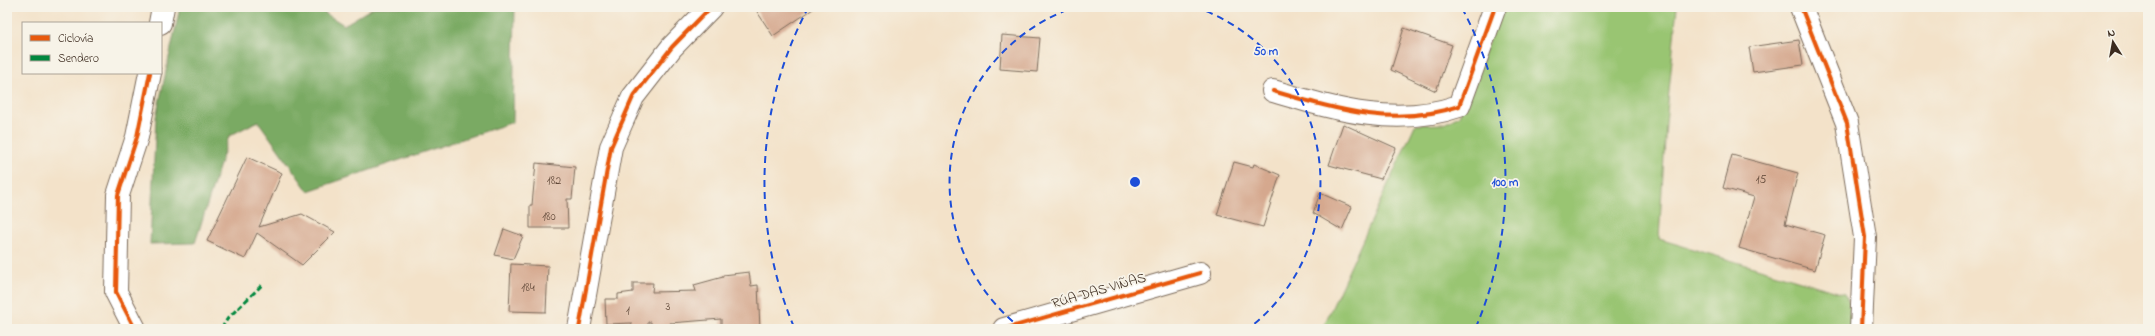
<svg xmlns="http://www.w3.org/2000/svg" width="2155" height="336" viewBox="0 0 2155 336" font-family="'Indie Flower',sans-serif">
<style>
.green{fill:#99c572;stroke:#6a7848}
.forest{fill:#7aaa64;stroke:#5a6a41}
.building{fill:#d5a88e}
.lines{fill:none;stroke-linecap:round;stroke-linejoin:round}
.minor-casing{stroke:#7b6a5a;stroke-width:24}
.tertiary-casing{stroke:#7b6a5a;stroke-width:24}
.minor{stroke:#fff;stroke-width:22}
.tertiary{stroke:#fff;stroke-width:22}
.quiet{stroke:#00873e;stroke-width:3;stroke-dasharray:6 3;stroke-linecap:butt}
.cycleway-casing{stroke:#f7f3e8;stroke-width:6}
.cycleway{stroke:#e8590c;stroke-width:4}
.ring{fill:none;stroke:#1d4ed8;stroke-width:2;stroke-dasharray:7 5}
.labels{text-anchor:middle;dominant-baseline:central;stroke-width:3.5;stroke-linejoin:round;paint-order:stroke}
.number-label{font-size:12px;fill:#624a3a}
.street-label{font-size:14px;fill:#3b2a1e;stroke:#f7f3e8}
.centre{fill:#1d4ed8;stroke:#f7f3e8;stroke-width:2}
.ring-label{font-size:12px;text-anchor:middle;font-weight:bold;fill:#1d4ed8;stroke:#f7f3e8;stroke-width:3.5;stroke-linejoin:round;paint-order:stroke}
</style>
<rect width="100%" height="100%" fill="#f7f3e8"/>
<filter id="ink" filterUnits="userSpaceOnUse"><feTurbulence type="fractalNoise" baseFrequency=".025" numOctaves="2"/><feDisplacementMap in="SourceGraphic" scale="8" xChannelSelector="R" yChannelSelector="G"/><feConvolveMatrix kernelMatrix="1 2 1 2 8 2 1 2 1" color-interpolation-filters="sRGB"/></filter>
<filter id="wash" filterUnits="userSpaceOnUse"><feTurbulence type="fractalNoise" baseFrequency=".012" numOctaves="4" result="noise"/><feDisplacementMap in="SourceGraphic" scale="16" xChannelSelector="R" yChannelSelector="G"/><feGaussianBlur stdDeviation="0.9" result="paint"/><feColorMatrix in="noise" values="0 0 0 0 0 0 0 0 0 0 0 0 0 0 0 0 0 1.4 0 .05"/><feComposite in="paint" operator="in"/></filter>
<g filter="url(#wash)">
<rect width="100%" height="100%" fill="#f3e2c9"/>
<!-- green -->
<path class="green" d="M1503,7H1677L1666,123L1659,239L1844,294L1853,308V329H1333L1324,325L1415,125L1444,124L1459,116Z"/>
<!-- forest -->
<path class="forest" d="M180,7H315L344,25L374,7H515L513,122L308,191L258,121L229,136L195,243L150,244L156,117Z"/>
<g id="blocks">
<!-- building -->
<path class="building" d="M754,7H816L773,36Z
M1404,28L1452,45L1436,91L1391,70Z
M1002,35L1040,38L1037,72L1000,69Z
M1799,40L1803,65L1753,72L1749,47Z
M1343,124L1396,148L1381,179L1329,165Z
M1732,155L1798,173L1785,224L1825,235L1815,270L1739,248L1754,197L1723,188Z
M247,157L282,173L259,227L302,214L335,232L302,265L257,233L245,259L207,241Z
M1234,162L1253,167L1254,164L1280,175L1263,227L1217,215Z
M536,163L575,167L572,199H567L568,228H530V205H532Z
M1320,193L1352,207L1342,230L1313,213Z
M504,229L523,236L513,259L495,255Z
M511,264L548,266L546,312L509,311Z
M749,272L751,286L758,285L760,329H721V319L670,323L671,329H651V322H648V329H631L632,323L606,324L605,299H618V294L633,292V283H653L652,292L696,291L694,285L723,277V275Z"/>
</g>
</g>
<g filter="url(#ink)">
<use href="#blocks" fill-opacity="0" stroke="#7b6a5a" stroke-width="1"/>
<g class="lines">
<!-- minor casing -->
<g class="minor-casing">
<path id="minor" d="M1801,7L1847,123L1865,237L1861,329
M160,23L163,7
M1273,91C1335,109 1395,128 1459,106L1495,7
M135,329L116,292L118,195L137,137L150,73
M1004,329L1200,273"/>
</g>
<!-- tertiary casing -->
<g class="tertiary-casing">
<path id="tertiary" d="M579,329L611,147L633,97L672,47L711,7"/>
</g>
<!-- minor -->
<use href="#minor" class="minor"/>
<!-- tertiary -->
<use href="#tertiary" class="tertiary"/>
<!-- quiet -->
<path class="quiet" d="M221,329L228,318L262,285"/>
<!-- cycleway casing -->
<g class="cycleway-casing">
<path id="cycleway" d="M1801,7L1847,123L1865,237L1861,329
M1273,91C1335,109 1395,128 1459,106L1495,7
M135,329L116,292L118,195L137,137L150,73
M579,329L611,147L633,97L672,47L711,7
M1004,329L1200,273"/>
</g>
<!-- cycleway -->
<use href="#cycleway" class="cycleway"/>
</g>
</g>
<!-- distance rings -->
<g class="ring">
<path d="M1022 329A185 185 0 0 1 1075 7M1195 7A185 185 0 0 1 1248 329"/>
<path d="M794 327A370 370 0 0 1 808 8M1462 8A370 370 0 0 1 1476 327"/>
</g>
<g class="labels">
<!-- number labels -->
<g class="number-label">
<text x="1761" y="180">15</text>
<text x="554" y="181">182</text>
<text x="549" y="217">180</text>
<text x="528" y="288">184</text>
<text x="668" y="307">3</text>
<text x="628" y="311">1</text>
</g>
<!-- street labels -->
<g class="street-label">
<text transform="translate(1099 291) rotate(-16)">RÚA DAS VIÑAS</text>
</g>
</g>
<circle cx="1135" cy="182" r="6" class="centre"/>
<g class="ring-label">
<text x="1266" y="55">50 m</text>
<text x="1505" y="186">100 m</text>
</g>
<!-- margin -->
<rect width="2155" height="336" fill="none" stroke="#f7f3e8" stroke-width="24"/>
<!-- legend -->
<rect x="22" y="22" width="140" height="52" fill="#f7f3e8" stroke="#aca397"/>
<rect x="30" y="35" width="20" height="6" fill="#e8590c" stroke="#aca397"/>
<text x="58" y="42" font-size="12" fill="#3b2a1e">Ciclovía</text>
<rect x="30" y="55" width="20" height="6" fill="#00873e" stroke="#aca397"/>
<text x="58" y="62" font-size="12" fill="#3b2a1e">Sendero</text>
<!-- north arrow -->
<g transform="translate(2113 42) rotate(349)" stroke="#f7f3e8" stroke-width="3" paint-order="stroke">
<path d="M0-3L7 15L0 10L-7 15Z" fill="#3b2a1e"/>
<text y="-6" font-size="11" font-weight="bold" text-anchor="middle" fill="#3b2a1e">N</text>
</g>
</svg>
